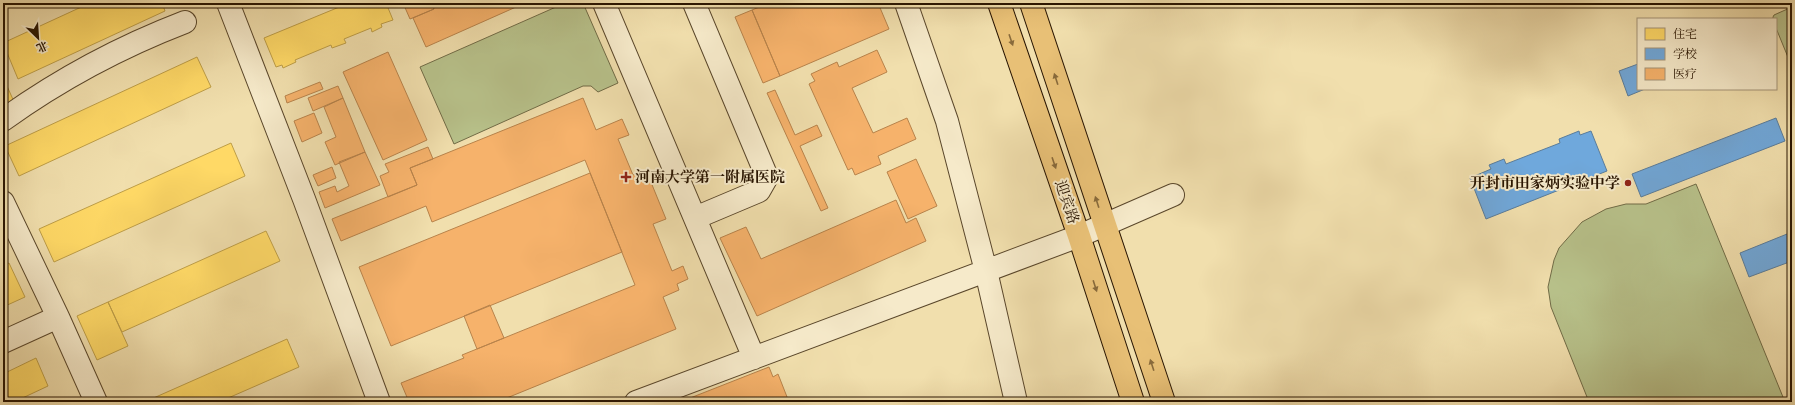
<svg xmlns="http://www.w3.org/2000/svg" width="1795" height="405" viewBox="0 0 1795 405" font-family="'IM FELL French Canon','Noto Serif SC',serif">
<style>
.green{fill:#b8c28b;stroke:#706b46}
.homes{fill:#ffd966;stroke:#be9e47}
.schools{fill:#6fa8dc;stroke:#5a7c9a}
.health{fill:#f6b26b;stroke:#b8834b}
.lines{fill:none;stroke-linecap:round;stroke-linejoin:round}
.minor-casing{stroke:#5a472b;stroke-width:24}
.major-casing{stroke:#281400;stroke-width:24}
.minor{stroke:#f6eaca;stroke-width:22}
.major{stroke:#e8c076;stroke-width:22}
.oneway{fill:#886a3b}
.poi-dot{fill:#8f2418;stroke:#f6eaca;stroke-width:1.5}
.labels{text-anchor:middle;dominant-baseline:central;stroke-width:4;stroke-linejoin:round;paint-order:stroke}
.poi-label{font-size:15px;font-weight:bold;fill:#281400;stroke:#f6eaca;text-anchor:start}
.street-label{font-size:15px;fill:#281400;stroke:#f6eaca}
</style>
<rect width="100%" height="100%" fill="#f1dfad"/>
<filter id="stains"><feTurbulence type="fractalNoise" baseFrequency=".005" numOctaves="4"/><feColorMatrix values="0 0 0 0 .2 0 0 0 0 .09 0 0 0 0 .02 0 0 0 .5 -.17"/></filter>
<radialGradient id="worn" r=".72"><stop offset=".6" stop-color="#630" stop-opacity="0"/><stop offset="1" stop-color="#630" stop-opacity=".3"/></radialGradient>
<!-- green -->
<path class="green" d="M565,3H583L618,83L598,92L591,86H583L454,144L420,67Z
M1792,7V67L1776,28V19H1773V17L1774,15Z
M1696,184L1785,402H1589L1551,307L1548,287L1554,260L1559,248L1582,222L1606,209L1626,204H1646Z"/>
<!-- homes -->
<path class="homes" d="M90,3H162L165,11L18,79L3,43Z
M349,3H386L393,20L381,24L382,27L372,32L371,28L344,39L346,43L332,48L331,45L295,60L296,62L283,68L282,65L276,67L264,38Z
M197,57L211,87L19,176L5,146Z
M3,77L15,104L3,109Z
M231,143L245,176L54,262L39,229Z
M266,231L280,261L122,332L108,302Z
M9,263L25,297L3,307V266Z
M108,302L128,346L97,360L77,316Z
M287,339L299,367L219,402H150L149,400Z
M36,358L48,386L14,402H3V374Z"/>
<!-- schools -->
<path class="schools" d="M1638,64V89H1645L1628,96L1619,71Z
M1776,118L1785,141L1641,197L1632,174Z
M1579,131L1580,135L1591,131L1607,171L1486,219L1470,178L1491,169L1489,165L1504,159L1506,164L1560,143L1559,139Z
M1792,232V261L1749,277L1740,253Z"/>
<!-- health -->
<path class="health" d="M403,3H431L434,9L410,19Z
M431,3H525L426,47L413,18L434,9Z
M769,3H878L889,29L780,76L752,10Z
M752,10L780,76L763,83L735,17Z
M877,50L887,72L852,88L873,133L907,118L916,139L878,156L881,164L855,175L852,168L848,170L809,84L815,81L811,74L837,62L839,67Z
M388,52L427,140L383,160L343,72Z
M320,82L323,89L287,103L285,96Z
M338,86L343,98L313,111L308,98Z
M775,90L795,135L817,125L822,136L800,146L828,208L821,211L767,93Z
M343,98L365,152L335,165L325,142L336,137L324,107Z
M583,98L596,130L622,119L629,135L618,139L633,175L646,170L666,219L653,224L672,271L683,266L688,279L677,284L679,290L663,297L676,329L497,402H409L401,383L464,358L462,355L635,285L585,160L432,222L426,206L341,241L332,219L417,185L410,168Z
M314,113L322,133L302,142L294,121Z
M428,147L433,159L410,168L417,185L388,197L380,176L389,172L385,164Z
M365,152L380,185L325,208L319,192L335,186L337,192L349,186L339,162Z
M916,159L937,206L908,219L887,172Z
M332,167L336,178L318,186L313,175Z
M590,173L622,252L391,346L359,267Z
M896,200L906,223L916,218L926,241L757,316L720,238L746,227L761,259Z
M490,305L504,338L477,349L464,316Z
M769,367L773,377L778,374L789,402H680Z"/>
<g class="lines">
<!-- minor casing -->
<g class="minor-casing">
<path id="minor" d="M228,3L304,199L379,402
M604,3L754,358
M694,3L767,177L759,191L695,218
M906,3L947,121L986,271L1016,402
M3,120C60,79 120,47 185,22
M3,202L58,317L96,402
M3,342L58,317
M636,402L1079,236L1173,195"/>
</g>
<!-- major casing -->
<g class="major-casing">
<path id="major" d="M999,3L1079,236L1133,402
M1031,3L1164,402"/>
</g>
<!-- minor -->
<use href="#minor" class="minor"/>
<!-- major -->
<use href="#major" class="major"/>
</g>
<!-- one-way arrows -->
<defs><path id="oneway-solid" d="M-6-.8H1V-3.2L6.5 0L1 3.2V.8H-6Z"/></defs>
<g class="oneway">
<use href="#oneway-solid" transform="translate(1011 40) rotate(71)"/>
<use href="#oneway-solid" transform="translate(1056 79) rotate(-108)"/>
<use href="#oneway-solid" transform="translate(1054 163) rotate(71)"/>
<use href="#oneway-solid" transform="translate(1097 202) rotate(-108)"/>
<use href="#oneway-solid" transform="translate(1095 286) rotate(72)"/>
<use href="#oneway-solid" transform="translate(1152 365) rotate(-108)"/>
</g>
<!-- markers -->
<g class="poi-dot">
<path d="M624 171h4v4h4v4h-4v4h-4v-4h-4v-4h4z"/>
<circle cx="1628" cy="183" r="4"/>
</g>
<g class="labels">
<!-- poi labels -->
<g class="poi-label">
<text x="635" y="177">河南大学第一附属医院</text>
<text x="1620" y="183" text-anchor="end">开封市田家炳实验中学</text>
</g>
<!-- street labels -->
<g class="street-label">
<text transform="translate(1067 202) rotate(71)">迎宾路</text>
</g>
</g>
<!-- margin -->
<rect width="1795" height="405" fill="none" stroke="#f1dfad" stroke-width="16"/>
<rect x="4" y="4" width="1787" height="397" fill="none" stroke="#281400" stroke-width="2"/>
<rect x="8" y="8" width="1779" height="389" fill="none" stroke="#281400"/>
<!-- legend -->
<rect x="1637" y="18" width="140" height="72" fill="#f6eaca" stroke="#a49479"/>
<rect x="1645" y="28" width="20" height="12" fill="#ffd966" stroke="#a49479"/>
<text x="1673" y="38" font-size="12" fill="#281400">住宅</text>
<rect x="1645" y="48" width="20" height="12" fill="#6fa8dc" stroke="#a49479"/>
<text x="1673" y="58" font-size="12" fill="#281400">学校</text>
<rect x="1645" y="68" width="20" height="12" fill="#f6b26b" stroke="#a49479"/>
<text x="1673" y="78" font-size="12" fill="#281400">医疗</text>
<!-- north arrow -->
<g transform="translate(38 38) rotate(155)" stroke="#f6eaca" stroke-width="3" paint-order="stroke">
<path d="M0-3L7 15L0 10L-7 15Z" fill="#281400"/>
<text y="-6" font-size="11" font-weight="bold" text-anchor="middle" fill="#281400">北</text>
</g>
<rect width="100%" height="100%" filter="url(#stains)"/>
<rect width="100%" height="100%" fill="url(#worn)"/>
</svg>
